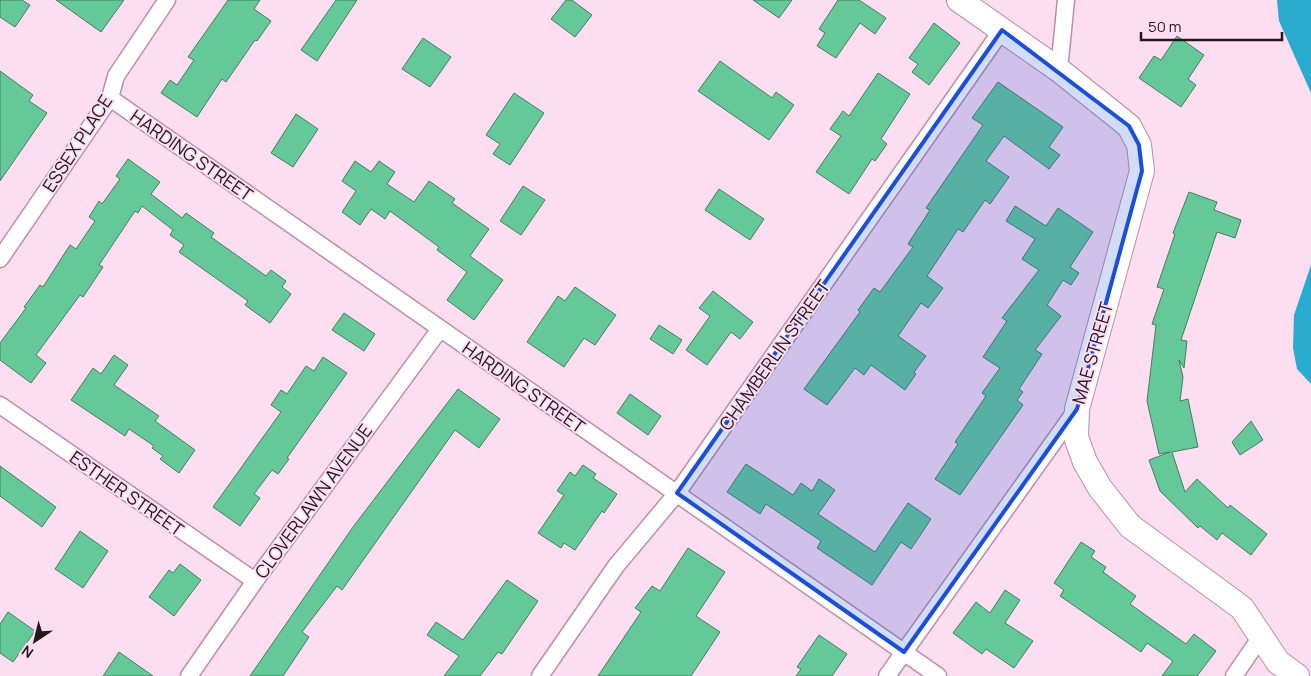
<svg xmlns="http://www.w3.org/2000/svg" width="1311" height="676" viewBox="0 0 1311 676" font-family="Manrope,sans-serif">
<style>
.water{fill:#28abce}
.building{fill:#64c898;stroke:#497c62}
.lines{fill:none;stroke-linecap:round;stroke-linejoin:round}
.street-casing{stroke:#bc8daa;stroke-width:19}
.secondary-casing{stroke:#bc8daa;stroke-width:26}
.street{stroke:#fff;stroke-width:16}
.secondary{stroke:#fff;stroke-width:24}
.marked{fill:#1d4ed8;fill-opacity:0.2;stroke:#1d4ed8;stroke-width:4;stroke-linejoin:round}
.labels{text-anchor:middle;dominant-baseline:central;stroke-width:4;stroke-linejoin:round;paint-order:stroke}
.street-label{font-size:18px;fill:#271520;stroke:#fddef1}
</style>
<rect width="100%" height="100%" fill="#fddef1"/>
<!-- water -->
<path class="water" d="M1277,0H1311V93L1279,21Z
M1311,265V384L1297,369L1293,348L1294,315Z"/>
<!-- building -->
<path class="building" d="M0,0H22L30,5L15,27L0,17Z
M56,0H124L101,32Z
M228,0H260L254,9L271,21L257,41L255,40L226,82L222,79L197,117L161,93L170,80L177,85L194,60L188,57Z
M336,0H357L317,61L301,50Z
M566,0H572L592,15L575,37L551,19Z
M753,0H792L779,18Z
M838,0H859L886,18L875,34L860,23L836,58L817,46L825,33L819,29Z
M934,23L960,43L929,85L912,72L918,64L909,58Z
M1177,36L1204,55L1188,79L1196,85L1181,107L1139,78L1154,56L1161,60Z
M423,38L451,57L430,87L402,69Z
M720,61L772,98L776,92L794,105L769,140L698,91Z
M0,71L33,95L29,101L47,113L0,181Z
M878,73L910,94L881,139L887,144L875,161L872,159L849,194L816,172L841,136L830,129L843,111L849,116Z
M998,82L1063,127L1049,147L1060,155L1049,169L1004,136L986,161L1009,177L990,204L985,200L963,232L958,229L927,276L943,288L928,308L921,303L898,336L926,356L914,372L916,374L905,390L871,365L864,375L855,368L827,405L804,389L860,312L858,310L874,288L880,292L913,247L908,244L930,210L926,208L983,125L972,118Z
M514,93L544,113L510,165L493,154L500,144L486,135Z
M296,114L318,129L293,167L271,153Z
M128,159L160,182L151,194L182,218L186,213L214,233L211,237L266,276L271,270L286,281L282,287L291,294L270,323L245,305L248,301L179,252L184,245L170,235L173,230L142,206L138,213L135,211L99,265L103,267L83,297L80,295L36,355L46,363L31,383L0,360V343L26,308L24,307L40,285L43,287L70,245L76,249L95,221L89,217L99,201L102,204L120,179L116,176Z
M355,161L371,172L379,161L395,172L387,184L414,202L429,181L455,199L452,203L489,229L470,256L503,280L474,320L447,300L467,272L437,250L439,247L390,211L385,219L371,209L360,225L342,212L356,191L342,181Z
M523,186L545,200L521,235L500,221Z
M719,189L764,219L750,240L705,210Z
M1189,192L1217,202L1214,210L1241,220L1235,238L1217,232L1181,340L1187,341L1184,368L1179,360L1183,377L1180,401L1188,399L1198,447L1172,452L1185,492L1197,479L1228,508L1230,505L1267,534L1251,555L1222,533L1217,540L1200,526L1198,528L1160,491L1149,460L1170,452L1159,454L1147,401L1156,325L1152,324L1164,289L1157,287L1175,234L1173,233Z
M1015,206L1046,226L1058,208L1093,232L1070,267L1079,273L1071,285L1063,280L1047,305L1061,316L1035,350L1042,354L1019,389L1023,392L1017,400L1023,405L960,495L935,479L958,444L955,442L986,396L982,393L1000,368L983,357L1007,321L1002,318L1039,270L1022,259L1035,239L1006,221Z
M575,287L616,315L595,345L584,338L564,367L527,342L558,296L565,301Z
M713,291L753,322L740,339L731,332L707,365L686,350L710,316L699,308Z
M344,313L375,334L364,351L332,330Z
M659,325L682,340L673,354L650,339Z
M114,355L128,365L114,385L159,416L155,421L195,450L179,473L160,459L163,456L152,448L154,446L129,429L125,436L71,400L93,368L101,374Z
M323,357L347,373L287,458L289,459L278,474L272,470L254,494L260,498L240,526L213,507L281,412L271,405L281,390L287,394L306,366L314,371Z
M458,389L500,419L479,448L455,430L342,590L337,586L302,632L309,637L283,676H250L353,527Z
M630,394L661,416L648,435L617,413Z
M1251,421L1263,440L1240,455L1232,442Z
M746,464L793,495L801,483L812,491L819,479L835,490L818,514L875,552L908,503L931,519L911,549L901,542L872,585L817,548L821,541L766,504L760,514L727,492Z
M583,465L596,474L593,478L617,494L604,513L602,511L575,550L564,543L561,548L538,533L564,495L557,491L570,472L575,476Z
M0,466L56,507L42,527L0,496Z
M80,531L108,551L83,588L55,569Z
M1081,542L1095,551L1091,557L1106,567L1103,572L1136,596L1130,604L1186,644L1194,634L1216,651L1197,676H1162L1173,661L1147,643L1141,652L1060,596L1064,590L1054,583Z
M688,548L725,572L696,616L720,632L691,676H598L641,612L635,608L652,586L660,591Z
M180,564L201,580L174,616L149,597L169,570L173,573Z
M507,580L538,601L502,654L498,652L480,676H444L459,656L427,635L436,622L463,640Z
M1005,590L1020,600L1005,623L1033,641L1014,668L986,649L982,654L953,633L976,602L990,613Z
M8,612L35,631L13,662L0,653V624Z
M819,635L847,654L832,676H796L801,669L797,667Z
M119,652L153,676H103Z"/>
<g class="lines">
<!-- street casing -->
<g class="street-casing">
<path id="street" d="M1059,70L1066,0
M110,98L938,676
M0,259L110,98L116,76L167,0
M0,405L255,581
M189,676L255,581L440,329
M540,676L616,566L677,493L1002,30
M887,676L1077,409
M1234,676L1260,638"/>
</g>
<!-- secondary casing -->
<g class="secondary-casing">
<path id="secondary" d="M959,0L1059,70L1129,126L1139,145L1142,171L1077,409L1076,437L1085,462L1100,488L1130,526L1242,608L1278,662L1297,676"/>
</g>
<!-- street -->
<use href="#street" class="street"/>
<!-- secondary -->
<use href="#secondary" class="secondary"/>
</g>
<!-- marked area -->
<path class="marked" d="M1002,30L1129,126L1139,145L1142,171L1077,409L904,652L677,493Z"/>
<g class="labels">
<!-- street labels -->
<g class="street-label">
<text transform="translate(77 143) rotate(-57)">ESSEX PLACE</text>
<text transform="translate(192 155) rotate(35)">HARDING STREET</text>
<text transform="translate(1092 353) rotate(-74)">MAE STREET</text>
<text transform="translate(774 355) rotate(-55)">CHAMBERLIN STREET</text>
<text transform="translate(524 387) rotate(35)">HARDING STREET</text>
<text transform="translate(127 493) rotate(35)">ESTHER STREET</text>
<text transform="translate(313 501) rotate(-54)">CLOVERLAWN AVENUE</text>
</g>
</g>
<!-- north arrow -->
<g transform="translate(35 641) rotate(215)" stroke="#fddef1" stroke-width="4" paint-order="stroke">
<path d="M0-4L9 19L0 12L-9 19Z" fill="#271520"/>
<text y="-8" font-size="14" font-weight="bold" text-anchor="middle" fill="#271520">N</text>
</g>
<!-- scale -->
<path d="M1141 32v8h141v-8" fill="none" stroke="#271520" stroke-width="2.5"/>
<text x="1148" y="32" font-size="15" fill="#271520" stroke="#fddef1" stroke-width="4" paint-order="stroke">50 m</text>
</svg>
